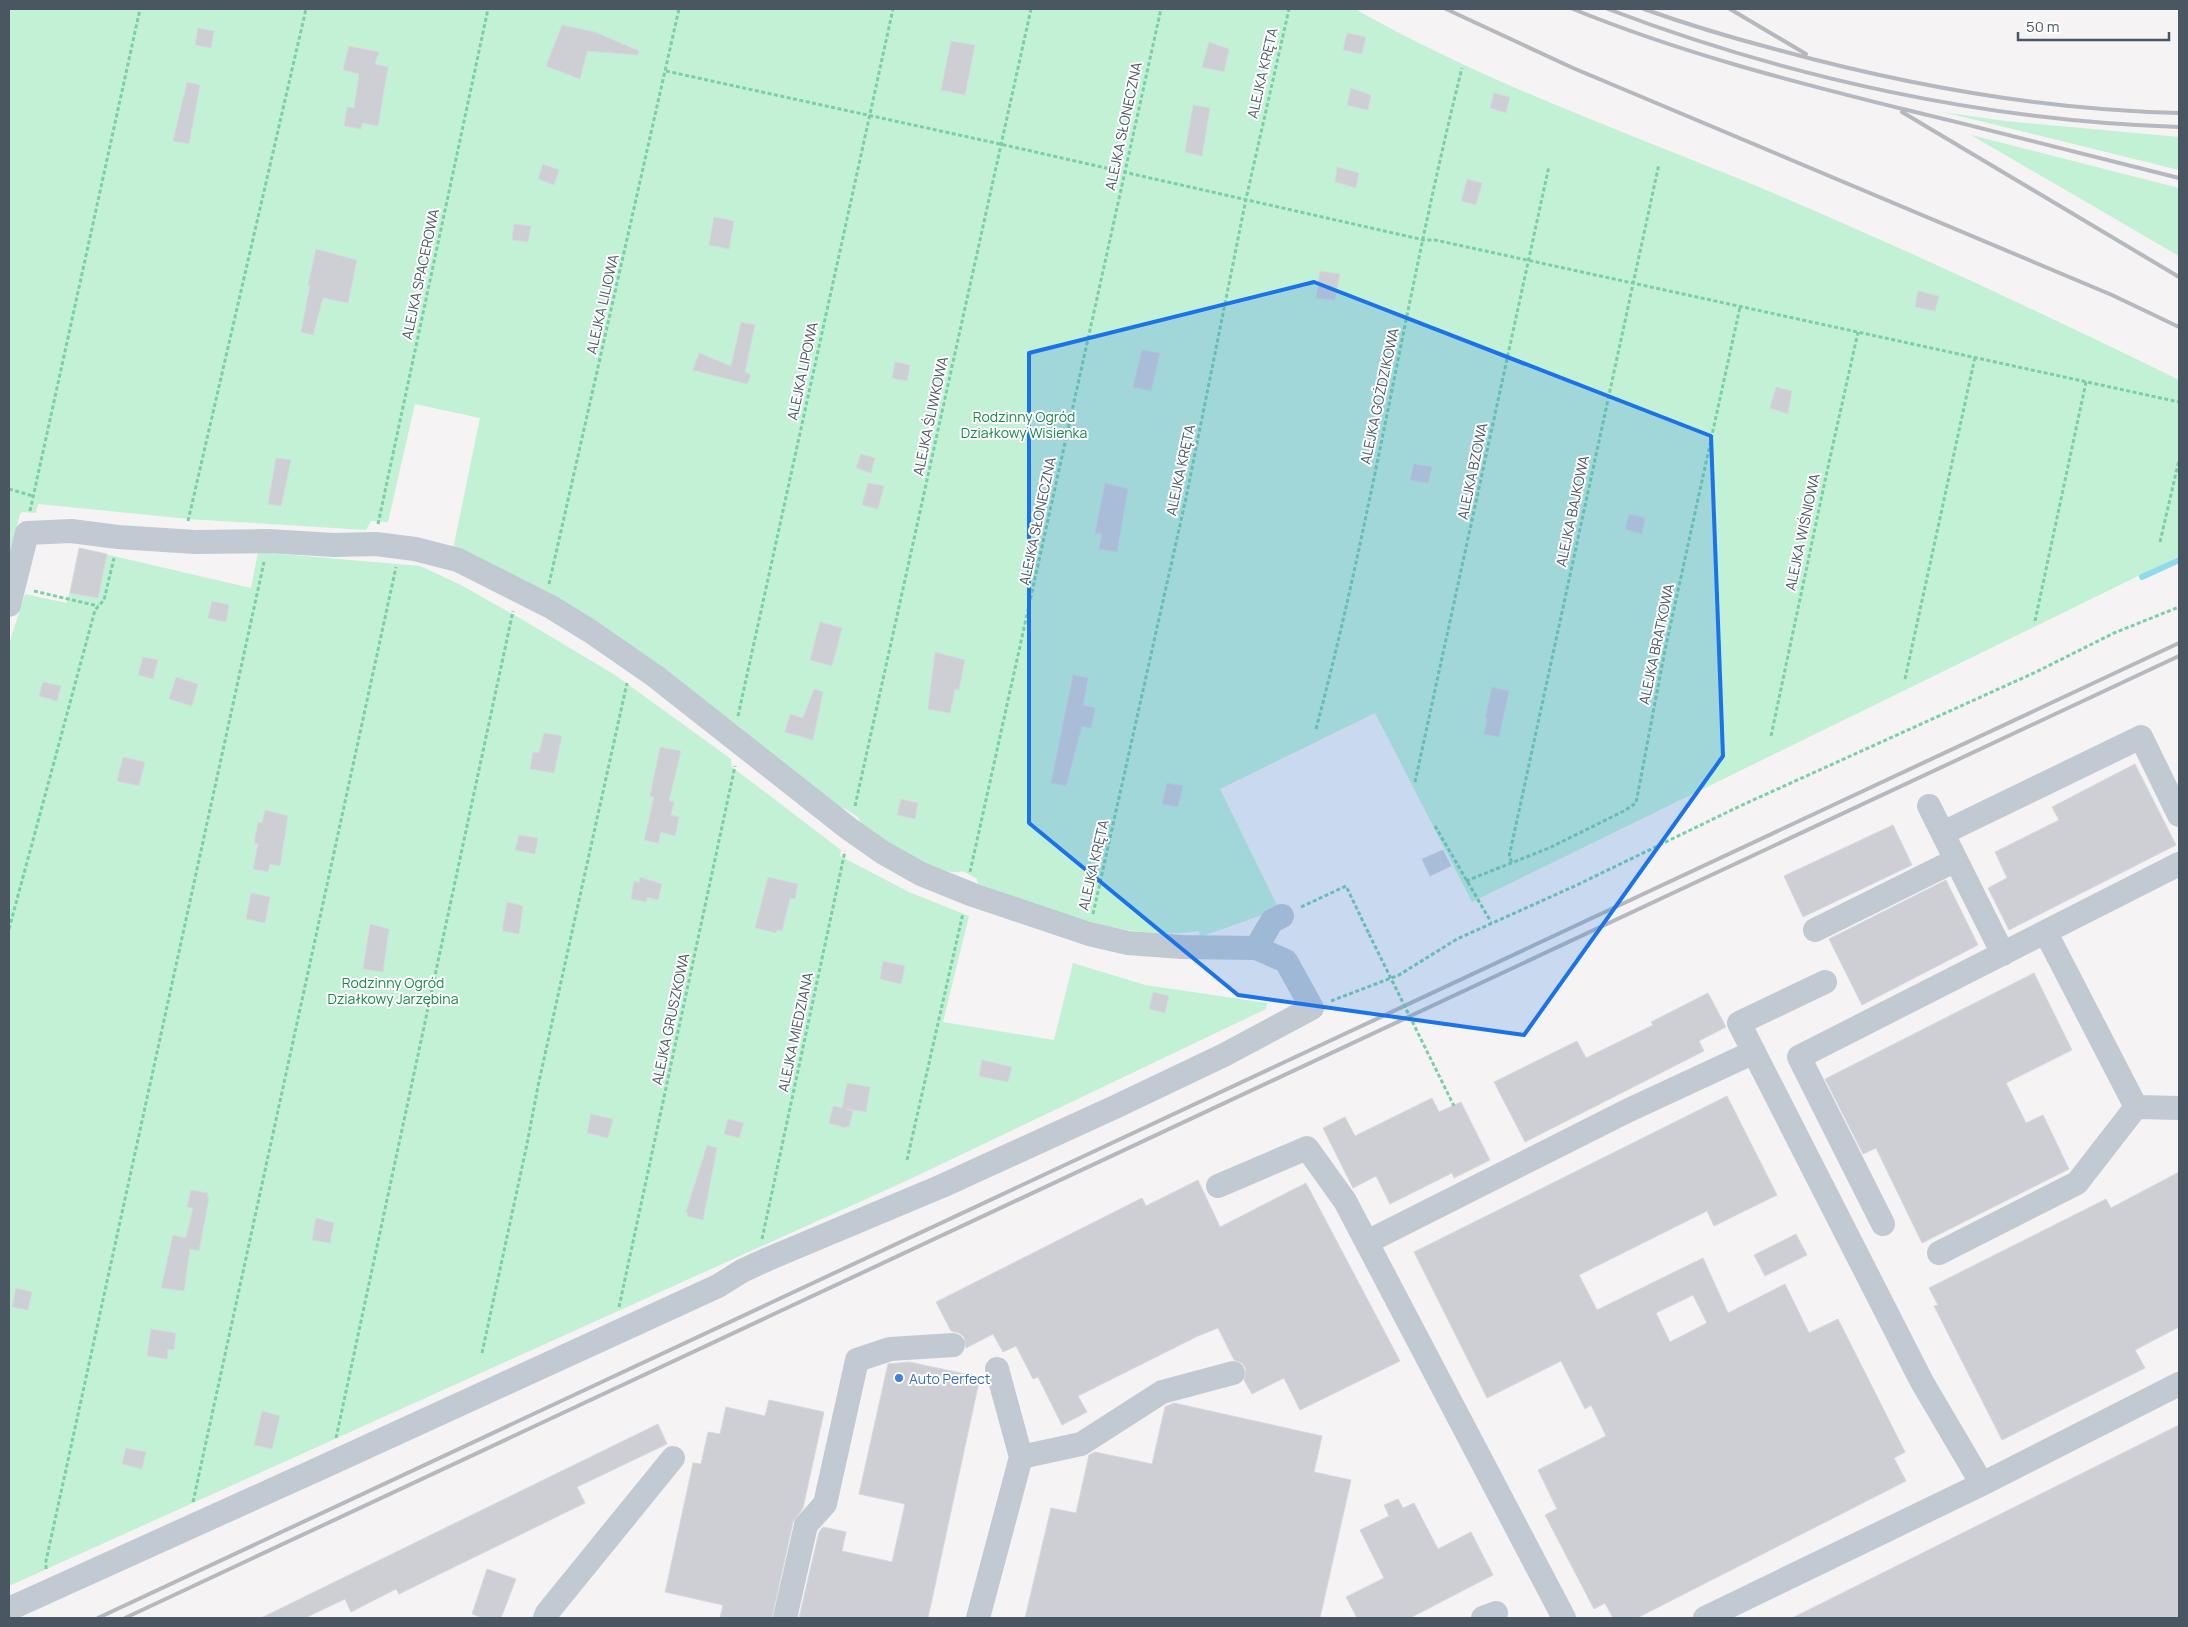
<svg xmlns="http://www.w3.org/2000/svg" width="2188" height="1627" viewBox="0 0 2188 1627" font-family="Manrope,sans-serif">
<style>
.green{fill:#c3f1d5}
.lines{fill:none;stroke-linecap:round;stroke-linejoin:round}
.stream{stroke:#90daee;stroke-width:6}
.building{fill:#cdcfd5;stroke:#d7d9de;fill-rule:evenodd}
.path{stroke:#7ad0a6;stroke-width:3;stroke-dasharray:4 2.5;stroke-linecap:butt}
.minor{stroke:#c1cad2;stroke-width:24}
.rail{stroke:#b5b8bd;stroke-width:4}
.path-bridge{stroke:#7ad0a6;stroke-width:3;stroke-dasharray:4 2.5;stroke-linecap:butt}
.marked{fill:#1a73e8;fill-opacity:0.2;stroke:#1a73e8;stroke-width:4;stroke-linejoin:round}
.shop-dot{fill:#3f7fe0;stroke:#fff;stroke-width:2}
.labels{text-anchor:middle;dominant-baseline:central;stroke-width:4;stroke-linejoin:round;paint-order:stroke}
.street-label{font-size:14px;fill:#4a5661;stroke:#fff}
.park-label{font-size:14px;fill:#17864f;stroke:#fff}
.shop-label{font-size:14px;fill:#366cbe;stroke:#fff;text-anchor:start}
</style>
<rect width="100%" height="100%" fill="#f5f3f3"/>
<!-- green -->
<path class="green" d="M9,9H1355C1487,84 1632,134 1771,192C1909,251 2045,314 2179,380V556L1472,902L1375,713L1220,789L1279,909L1200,937L1199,931C1123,942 1049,909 978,885L977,879L963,871C940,880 882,839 862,826L858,817L844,808L842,810L743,734L742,729L736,724L453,549L480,418L415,404L388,522L371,521L366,530L189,519L38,504L36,513L22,512L20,514L9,560Z
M1943,112L2005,121L2179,137V170Z
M1971,135L2179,188V256Z
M79,548L251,588L258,552L420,566L461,585L523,620L615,675L731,759L732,767L841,850L840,856L909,892L969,916L943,1022L1054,1040L1073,963L1145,985L1267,1003L1266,1009L906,1181L9,1586V644L25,594L67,603Z"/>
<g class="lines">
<!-- stream -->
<path class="stream" d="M2142,577L2179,560"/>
</g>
<!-- building -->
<path class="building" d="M562,25L595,32L639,51L638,55L587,51L580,79L546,66Z
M198,28L214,31L211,48L195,45Z
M1347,33L1366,37L1362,54L1343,50Z
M951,41L975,45L965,95L941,90Z
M1209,42L1229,49L1224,72L1202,67Z
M349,46L379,52L375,64L388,67L378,126L362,123L361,129L344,126L347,107L354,108L359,74L343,70Z
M187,82L200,85L189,144L173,141Z
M1351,88L1371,95L1368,110L1347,105Z
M1494,93L1510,97L1506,113L1490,108Z
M1193,105L1210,108L1202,156L1185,152Z
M543,164L559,170L554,185L538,179Z
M1337,167L1359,173L1356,188L1335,182Z
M1467,179L1482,183L1476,205L1461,201Z
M714,217L734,221L729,249L709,245Z
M514,224L531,226L528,242L512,240Z
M316,249L357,260L348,303L323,298L313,335L301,332L310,286L308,285Z
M1320,271L1340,274L1335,300L1316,298Z
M1918,291L1939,296L1935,311L1915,307Z
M741,322L755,325L745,372L751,375L747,384L693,370L699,353L731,366Z
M1142,350L1160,353L1151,391L1133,387Z
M895,362L910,365L907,381L892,378Z
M1776,387L1792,391L1788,414L1770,408Z
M861,454L875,458L871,473L856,468Z
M276,458L291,460L281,506L268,504Z
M1414,464L1432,467L1428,483L1410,480Z
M868,483L884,486L878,509L862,505Z
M1105,483L1128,489L1117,552L1099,549L1102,534L1095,533Z
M1629,514L1645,518L1642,534L1625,529Z
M79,548L107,554L98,598L70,593Z
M212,601L229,605L226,622L208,618Z
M820,622L842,628L832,666L810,660Z
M935,652L965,660L959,690L955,689L950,713L928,709Z
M143,657L158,660L153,679L138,675Z
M1073,675L1088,678L1083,705L1095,708L1091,728L1082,726L1066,786L1051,783Z
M176,677L198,684L192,706L169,699Z
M43,682L61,686L57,701L39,696Z
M1492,687L1509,691L1499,737L1484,734L1487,719H1485Z
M814,689L823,692L813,740L785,732L790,714L803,718Z
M544,733L562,736L554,773L530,769L533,752L539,753Z
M660,747L681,751L669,801L674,802L671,815L679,817L675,836L661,832L658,843L644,840L654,797L650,796Z
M123,757L145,762L139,786L117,781Z
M2135,764L2176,845L2009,930L1988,888L2007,878L1995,852L2059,820L2052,807Z
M1167,783L1183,786L1178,807L1162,804Z
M901,799L918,803L915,819L897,815Z
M265,810L288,816L280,866L270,864L268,872L253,869L258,844L254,843L258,822L262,823Z
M1893,825L1912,865L1803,917L1784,876Z
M519,835L538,838L535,854L515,850Z
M1443,850L1451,866L1430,876L1422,859Z
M640,877L662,884L658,900L647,897L646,902L631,899L634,881L639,883Z
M768,877L798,884L795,899L790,898L782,931L777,930L776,933L755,928Z
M1946,880L1978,945L1862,1005L1829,939Z
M251,893L270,897L265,923L246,919Z
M507,902L523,906L519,934L502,931Z
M370,924L389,929L383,972L363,969Z
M883,961L905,966L901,984L880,979Z
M2034,973L2072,1050L2006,1083L2026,1123L2043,1115L2069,1169L1922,1243L1876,1148L1863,1154L1825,1079Z
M1153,992L1169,996L1165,1013L1149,1009Z
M1708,993L1726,1027L1699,1041L1704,1051L1525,1142L1494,1082L1577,1041L1586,1058L1653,1025L1651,1022Z
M982,1060L1012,1067L1008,1082L979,1076Z
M847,1083L870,1087L866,1112L846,1109L853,1111L849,1127L846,1126V1128L829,1123L833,1106L842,1108Z
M1727,1096L1777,1195L1714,1226L1707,1211L1579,1275L1597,1310L1703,1258L1728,1313L1785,1284L1809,1333L1838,1319L1905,1452L1894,1458L1906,1481L1637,1618H1613L1605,1603L1594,1609L1545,1515L1557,1509L1538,1470L1606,1436L1591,1405L1585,1409L1561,1361L1487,1398L1414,1252ZM1693,1295L1707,1323L1670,1342L1656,1313Z
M1432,1098L1439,1112L1461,1102L1490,1160L1454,1178L1452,1173L1390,1204L1376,1176L1353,1188L1323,1128L1345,1117L1355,1136Z
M591,1114L613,1119L608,1138L587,1133Z
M728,1119L744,1123L739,1138L724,1134Z
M707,1145L717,1148L703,1220L687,1216L688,1213L686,1212Z
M2179,1172V1327L2135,1350L2145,1368L2002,1440L1934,1306L1938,1305L1929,1288L2106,1199L2111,1208Z
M1198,1180L1220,1227L1306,1183L1400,1361L1300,1410L1284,1378L1252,1394L1244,1380L1246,1369L1242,1363L1234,1360L1218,1328L1198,1336L1078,1396L1087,1412L1062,1425L1038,1377L1033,1379L1016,1346L1003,1352L993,1334L966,1348L964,1337L959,1333L951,1331L936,1302L1142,1198L1146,1206Z
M191,1190L208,1193L207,1197L209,1198L199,1251L190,1249L184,1291L161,1288L173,1235L186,1238L193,1208L187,1207Z
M316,1218L334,1223L330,1243L312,1240Z
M1796,1234L1807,1255L1765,1276L1754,1255Z
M16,1288L32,1292L28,1310L12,1307Z
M151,1329L176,1333L174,1350L168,1349L167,1359L147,1356Z
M909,1362L980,1377L928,1618H799L819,1532L823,1527L846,1532L842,1551L892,1562L905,1504L859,1494L888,1364Z
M769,1400L824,1412L803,1508L793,1522L772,1618H720L723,1605L665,1592L668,1579L693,1463L701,1464L708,1432L720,1434L726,1407L765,1416Z
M1174,1403L1322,1436L1314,1472L1351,1480L1320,1618H1025L1051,1508L1076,1513L1089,1455L1095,1452L1152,1464L1165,1407Z
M262,1411L280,1416L272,1449L254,1445Z
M658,1424L667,1444L577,1487L585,1503L399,1594L396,1589L351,1612L345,1599L305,1618H261Z
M2179,1425V1618H1792Z
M126,1448L146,1452L142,1469L122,1464Z
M1398,1499L1403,1508L1414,1503L1438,1549L1471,1532L1493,1575L1410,1618H1357L1346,1597L1384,1578L1360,1530L1389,1516L1384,1505Z
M487,1569L516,1579L501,1618H483L472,1614Z"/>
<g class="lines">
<!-- path -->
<path class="path" d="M666,71L1000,144L1424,240H1435L2179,402
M9,489L33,496
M30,511L140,9
M188,521L306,9
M378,524L488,9
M2160,542L2179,460
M549,584L679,9
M34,591L98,606
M2035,621L2086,382
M1905,679L1975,357
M738,716L893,9
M1316,729C1374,511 1407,287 1462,68
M1771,736L1826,476L1858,332
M1415,782L1549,166
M855,806L1031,9
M1435,826L1491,922
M1512,862L1509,857L1659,164
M970,872L1161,9
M1466,881L1549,848L1624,811L1636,803L1665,650L1740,307
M1301,907L1346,886L1369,934
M1093,914L1186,498L1246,199L1289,9
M9,929L95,610L104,600L114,558
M1331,1001L1399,975L1457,939L1577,885L1740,806L2036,672L2114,633L2179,607
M907,1160L963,913
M762,1239L845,851
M619,1307L735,766
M482,1353L527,1144L538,1086L627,683
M336,1438L513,611
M193,1502L396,567
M46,1569V1561L264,562"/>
<!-- minor -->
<path class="minor" d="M9,605L27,533L71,531L118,537L195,542L268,541L334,545L376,544L415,549L458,560L551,607L590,631L655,676L848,828L882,852L921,874L973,895L1089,934L1128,943L1182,947L1256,948L1286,961L1312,1008L1224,1055L1115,1107L942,1186L768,1259L742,1271L718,1286C482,1394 246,1503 9,1609
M1929,806L2003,954
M1943,833L2141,737L2179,815
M1815,930L1956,860
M1256,948L1272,921L1282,916
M1825,982L1739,1023L1922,1382L1982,1484
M2136,1107L2179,1108
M1218,1186L1307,1148L1345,1201L1564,1618
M1883,1224L1799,1057L2179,864
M1367,1242L1629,1110L1754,1052
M1939,1253L2077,1183L2136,1107L2046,933
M1021,1457L1081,1444L1162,1392L1233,1373
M545,1618L547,1613L673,1458
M785,1618L806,1525L825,1504L857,1360L890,1349L953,1345
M978,1618L1021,1457L997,1369
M1483,1618L1496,1613
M1705,1618L1982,1484L2179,1384"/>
<!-- rail -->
<path class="rail" d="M1446,9L1573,68L2112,295L2179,327
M1573,9C1681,53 1794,82 1907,110C1998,132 2089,155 2179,178
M1608,9C1789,78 1986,121 2179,127
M1644,9C1686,24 1729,37 1771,48C1904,85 2042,110 2179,113
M1730,9L1806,54
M1902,112L2179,277
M98,1618L2179,643
M125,1618L2179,656"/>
<!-- path-bridge -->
<path class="path-bridge" d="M1369,934L1454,1106"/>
</g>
<!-- marked area -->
<path class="marked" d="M1314,282L1711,436L1723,756L1524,1035L1238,995L1029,823V353Z"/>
<!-- markers -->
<circle class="shop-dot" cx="899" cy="1378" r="5"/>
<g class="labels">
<!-- street labels -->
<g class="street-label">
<text transform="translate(1262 73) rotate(-77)">ALEJKA KRĘTA</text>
<text transform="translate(1123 126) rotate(-78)">ALEJKA SŁONECZNA</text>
<text transform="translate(420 274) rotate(-78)">ALEJKA SPACEROWA</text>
<text transform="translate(602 304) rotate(-77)">ALEJKA LILIOWA</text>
<text transform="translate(802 371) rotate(-78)">ALEJKA LIPOWA</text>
<text transform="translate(1379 396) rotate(-78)">ALEJKA GOŻDZIKOWA</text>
<text transform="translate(930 416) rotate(-78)">ALEJKA ŚLIWKOWA</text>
<text transform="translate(1180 470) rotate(-78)">ALEJKA KRĘTA</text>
<text transform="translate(1472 471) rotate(-78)">ALEJKA BZOWA</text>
<text transform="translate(1572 511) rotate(-78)">ALEJKA BAJKOWA</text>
<text transform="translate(1037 521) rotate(-78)">ALEJKA SŁONECZNA</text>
<text transform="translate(1802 532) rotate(-78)">ALEJKA WIŚNIOWA</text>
<text transform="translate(1656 644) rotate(-78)">ALEJKA BRATKOWA</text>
<text transform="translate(1093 865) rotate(-77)">ALEJKA KRĘTA</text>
<text transform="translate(670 1019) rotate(-78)">ALEJKA GRUSZKOWA</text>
<text transform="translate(795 1032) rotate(-78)">ALEJKA MIEDZIANA</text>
</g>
<!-- park labels -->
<g class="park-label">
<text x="1024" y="416">Rodzinny Ogród<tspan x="1024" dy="16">Działkowy Wisienka</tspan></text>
<text x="393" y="982">Rodzinny Ogród<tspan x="393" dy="16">Działkowy Jarzębina</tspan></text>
</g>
<!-- shop labels -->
<g class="shop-label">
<text x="909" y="1378">Auto Perfect</text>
</g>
</g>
<!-- border -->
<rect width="2188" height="1627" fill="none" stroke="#4a5661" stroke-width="20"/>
<!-- scale -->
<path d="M2018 32v8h151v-8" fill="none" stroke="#4a5661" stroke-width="2.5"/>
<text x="2026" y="32" font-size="15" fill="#4a5661" stroke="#ffffff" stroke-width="4" paint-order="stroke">50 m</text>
</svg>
